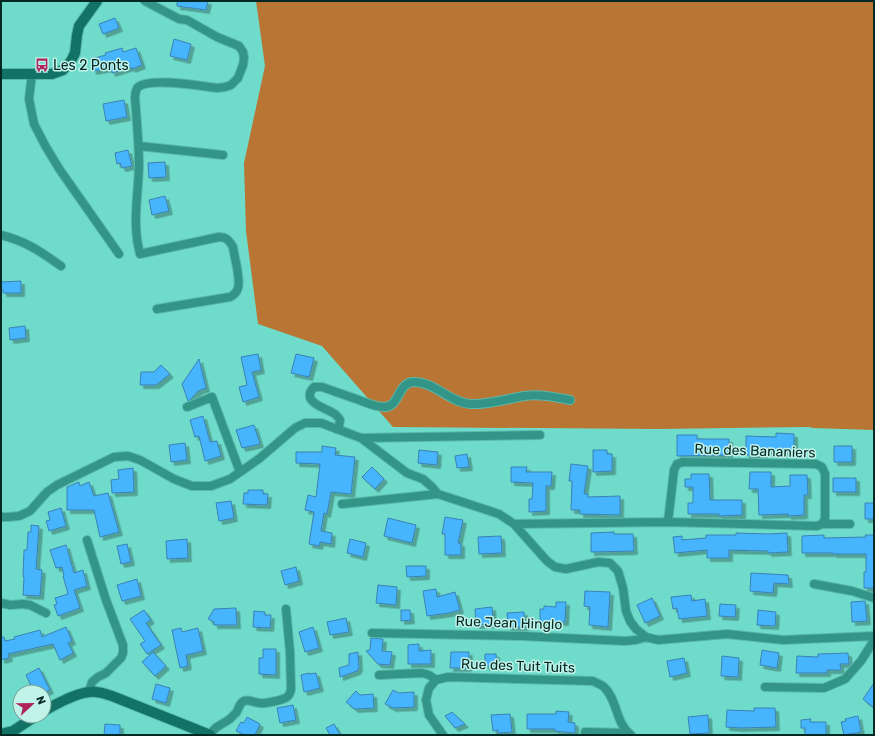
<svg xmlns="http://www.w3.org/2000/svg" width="875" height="736" viewBox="0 0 875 736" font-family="Rubik,sans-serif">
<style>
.forest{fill:#b87533}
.building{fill:#46b4fe;stroke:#3b81b3;filter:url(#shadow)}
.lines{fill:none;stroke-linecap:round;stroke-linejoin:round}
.street-casing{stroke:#5ab8aa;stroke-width:10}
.secondary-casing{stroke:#5ab8aa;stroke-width:12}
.street{stroke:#329587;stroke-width:8}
.secondary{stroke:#137266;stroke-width:10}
.labels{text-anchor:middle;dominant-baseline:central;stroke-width:3;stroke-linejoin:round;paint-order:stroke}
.poi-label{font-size:14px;fill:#042824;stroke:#c1f3e9;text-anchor:start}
.street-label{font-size:14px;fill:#042824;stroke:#c1f3e9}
</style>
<defs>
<filter id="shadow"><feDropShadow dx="3.5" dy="3.5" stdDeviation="0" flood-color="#0004"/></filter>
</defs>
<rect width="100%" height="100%" fill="#6fdccb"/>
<!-- forest -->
<path class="forest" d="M256,1H874V430L813,428L809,427L658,429L393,427L322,346L258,324L246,231L244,163L265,66Z"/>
<!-- building -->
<path class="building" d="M177,1H208L206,10L177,6Z
M115,18L119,28L103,34L99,24Z
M174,39L191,44L187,60L170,56Z
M122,48L123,52L136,48L142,65L132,69L131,67L112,73L110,68L93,71L91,59L106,55L105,53Z
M124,100L127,117L106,121L103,104Z
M128,150L132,166L122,168L120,163L117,164L115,153Z
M165,162L166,177L149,178L148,163Z
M165,196L169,211L152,215L149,200Z
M21,281V293H3V290L1,289V282Z
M25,326L26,338L10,340L9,328Z
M258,354L261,370L252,372L259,397L243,402L239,387L247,385L241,357Z
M296,354L314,358L309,377L291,373Z
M199,359L206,388L198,391L191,399L188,401L182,384Z
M161,365L170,374L156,385H140L141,372H154Z
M203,416L210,442L217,441L221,456L205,461L199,436L195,437L190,420Z
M254,425L260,444L242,448L236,430Z
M776,433L794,434V452L764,451V455H746V436L776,437Z
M677,435H697V439H729V455L677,456Z
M185,443L187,460L171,462L169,445Z
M322,446L336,448L335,455L355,457L351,494L331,492L327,514L324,513L321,531L332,533L331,544L320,542L319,546L309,544L314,512L305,510L308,495L316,497L320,464L296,463V452H322Z
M834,446H852V462H834Z
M419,450L438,452L437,465L418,463Z
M593,450H607V454H612V471L593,472Z
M467,454L469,467L457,468L455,456Z
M571,464L588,466L584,494H588V497L620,496V515L580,514V510H571L572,481H569Z
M372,467L384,479L375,489L362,477Z
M511,467H527L526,472H552L551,486H546V511L529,512V499H532L533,483L511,482Z
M133,468L134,492L112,493L111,480L119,479L118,470Z
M750,472H771V487L790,486V475H807L808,495H804V515L788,516V514L759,515L758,489H749Z
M691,474H709L710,500H742V515L719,516V514H688V503H693V487H685V479H691Z
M833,478H856V492H833Z
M79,482L80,486L89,482L94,496L108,493L119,532L100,537L94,510H67V487Z
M248,490H263V494H268L267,505L243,504L244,493H248Z
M231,501L234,518L219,521L216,503Z
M865,503H874V519H865Z
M61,508L66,526L49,531L46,521L50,520L48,512Z
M445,517L463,520L458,543H461V555H445V534H442Z
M388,518L416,525L412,543L384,536Z
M31,525L39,526L36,569L42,570L40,596L23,595L24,577H23L24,550H27L28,532H31Z
M614,532V534H633L634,551L591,552V533Z
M736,533L768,534L787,533L788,552L768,553V551L729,550V558H707V550L675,553L673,537L682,536V540L706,538V535H736Z
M824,535V538L866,537L865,535H874V588H864V572H866V554H833V553H802V536Z
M501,536L502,553L479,554L478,537Z
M187,539L188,558L167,559L166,541Z
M350,539L366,543L363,557L347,553Z
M127,544L131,562L121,564L117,546Z
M66,545L74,573L83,570L87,586L74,590L80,608L58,616L54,605L57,604L55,598L68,594L63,576H64L62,567L56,568L50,550Z
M406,566H426V576L407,577Z
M296,567L299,581L285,585L281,571Z
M751,573L788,575L789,584L774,583L773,593L750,591Z
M137,579L141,596L122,601L117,585Z
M378,585L397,587L396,605L376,603Z
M436,589L437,597L455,592L460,610L449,613L427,616L423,591Z
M585,591L610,592L608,627L589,625L590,607L584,606Z
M691,595L692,601L705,599L707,616L679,619L677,608L673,609L671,597Z
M652,598L660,616L645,623L637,605Z
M865,601L867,621L852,622L851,602Z
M556,602H566L565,622H540V609H544V606L556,607Z
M720,604L736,605L735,617L719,616Z
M492,607L493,624L476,625L475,609Z
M236,608L237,625H214V622L208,619L214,609Z
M144,610L151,620L146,623L161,645L147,654L140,644L145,641L130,619Z
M401,610H410L411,620L401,621Z
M758,610L776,612L775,626L757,625Z
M254,611L265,612V615H271L270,628L253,627Z
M524,612L525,627H508L507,613Z
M346,618L349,632L330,635L327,622Z
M66,627L72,641L68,643L73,653L60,660L53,644L8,654L9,658L1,660V637H4L5,641L15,639L14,637L40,630L42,637Z
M313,627L319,648L305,652L299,632Z
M181,628L182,632L198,628L203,651L186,655L188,666L180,668L172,630Z
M371,638L383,639L382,651L392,652L390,665L378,664L366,651L370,650Z
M419,644V651L431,650V664H408V645Z
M263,649H276V675L259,674V658H263Z
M762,650L779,653L777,668L760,665Z
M153,652L166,666L155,676L142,662Z
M358,652L359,668L357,671L340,677L339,668L349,665V654Z
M451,652H469L468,668H450Z
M848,653L849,664H840L841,670H827V673H796L797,656L818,657V654Z
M485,654H496L497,666H485Z
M722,656L739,658L738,677L721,676Z
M684,658L687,673L670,677L667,661Z
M39,668L50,690L46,692H34L26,675Z
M309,673V674L316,673L320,688L304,692L301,675Z
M874,683V708L863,699Z
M156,684L170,688L166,703L152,699Z
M393,690L399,693L414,692V707L393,708L385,704Z
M356,691L360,695L373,694L374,708L355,709L346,702Z
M293,705L296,720L280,723L277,708Z
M754,708H775L776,727L741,728L726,727L727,710L754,711Z
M556,711L569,712L568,722L575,723V733L555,731V729H527V714H556Z
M452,712L465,724L455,728L445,716Z
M510,714L512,732L498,733V730L493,731L491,715Z
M708,715L709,733L690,734L688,717Z
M858,716L861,732L844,735L841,722L846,721L845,719Z
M247,717L260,724L255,735H245L236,731L241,722L244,723Z
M811,719L810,722H826V735H805V728H801V720Z
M105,724L120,725V735H104Z
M334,724L340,735H330L326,728Z"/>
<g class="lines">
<!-- street casing -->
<g class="street-casing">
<path id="street" d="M145,1L179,19L187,20L217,37L239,46L243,52L244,58L243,65L238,78L231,85L225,87L217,88C200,86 150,77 138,87C135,91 135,95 135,99C137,122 139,144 139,167C138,196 132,225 140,254L219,237C226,237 229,240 233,247C234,256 241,279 238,288C237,292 234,295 230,297L157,309
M32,74L29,99L34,124L46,147L60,170L119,254
M139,146L223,155
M1,235C26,241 41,252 61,266
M187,407L212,397L240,472
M336,429L339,426L340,420C339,418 337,416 336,415C328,408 299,403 314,387H322C334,391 347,396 359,400C367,403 377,408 386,407C400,405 398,382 414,382C435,382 449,402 470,404C488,405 506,399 524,396C540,394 555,397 570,400
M361,438L540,435
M342,504L438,494
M1,517H8L19,516L30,511L47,492L57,485L114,457L128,456L140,460L174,479L192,486H211L230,479L260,458L295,428L305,423H321L361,438L407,473L423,479L432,487L438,494L499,514L514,524L547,561L555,567L566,569L598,562L610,563L618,571L623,588L626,611L630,621L636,629L646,637L658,640L727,634L783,640L874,636
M668,522L674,470L677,464L683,462L816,464L822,467L825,474V519L822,524
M514,524L668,522L817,526L822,524H850
M87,540L106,600L123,645V653L121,658L106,673L98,677L92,682L89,692
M814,584L852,591L874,598
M1,603L10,605L23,604L30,605L46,613
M372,633L522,636L625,641L636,640L646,637
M379,675L422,673L429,675L436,680
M765,687L824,688L845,679L861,661L874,640
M585,732L627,733
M210,735C215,725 223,725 231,718C231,717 235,714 236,713C239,709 239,703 244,701C250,699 254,703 260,703C265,704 283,700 287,697C290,695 290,693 291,689L290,652L286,609
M443,735L429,715L426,700L429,688L436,680L448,677L593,681C596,683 601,684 604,687C618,700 615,723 631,735"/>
</g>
<!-- secondary casing -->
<g class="secondary-casing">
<path id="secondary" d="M1,74H52L63,70L71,61L75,53L77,35L79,26L97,1
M44,711C56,704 77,693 90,692C98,691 105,694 112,696L210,735
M1,734L13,731L36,716"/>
</g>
<!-- street -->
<use href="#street" class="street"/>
<!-- secondary -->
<use href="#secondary" class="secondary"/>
</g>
<!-- icons -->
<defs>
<g id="bus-bare" transform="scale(1.08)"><path d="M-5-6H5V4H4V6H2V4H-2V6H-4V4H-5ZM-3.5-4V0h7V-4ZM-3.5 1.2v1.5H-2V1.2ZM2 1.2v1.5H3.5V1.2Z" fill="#b0225c" stroke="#c1f3e9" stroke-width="2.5" paint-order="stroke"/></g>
</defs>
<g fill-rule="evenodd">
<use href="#bus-bare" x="42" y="65"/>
</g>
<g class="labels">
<!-- poi labels -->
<g class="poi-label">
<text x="53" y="65">Les 2 Ponts</text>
</g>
<!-- street labels -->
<g class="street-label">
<text transform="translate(755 451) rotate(2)">Rue des Bananiers</text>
<text transform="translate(509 623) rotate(2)">Rue Jean Hinglo</text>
<text transform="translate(518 666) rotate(2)">Rue des Tuit Tuits</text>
</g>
</g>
<!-- border -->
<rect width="875" height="736" fill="none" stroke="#042824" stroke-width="4"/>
<!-- north arrow -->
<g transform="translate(32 704) rotate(68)"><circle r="19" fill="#c1f3e9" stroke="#75a29a"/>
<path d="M0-3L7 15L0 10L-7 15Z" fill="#b0225c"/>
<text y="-6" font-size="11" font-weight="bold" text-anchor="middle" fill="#042824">N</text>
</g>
</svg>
